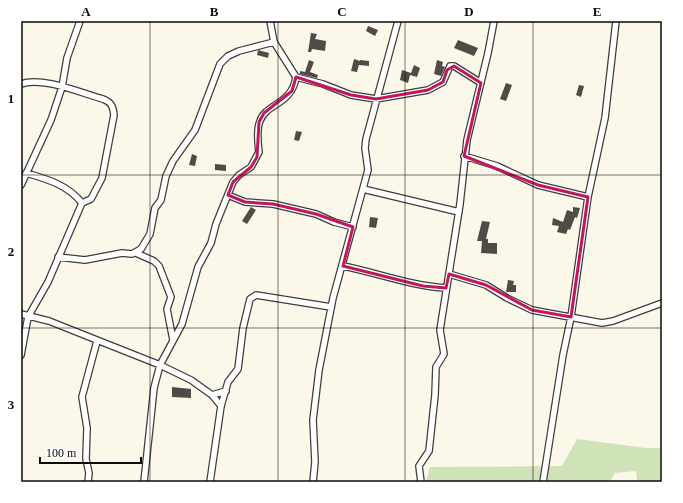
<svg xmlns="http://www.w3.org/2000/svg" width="683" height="503" viewBox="0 0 683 503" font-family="Georgia,serif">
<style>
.green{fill:#d0e2b8}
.building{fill:#514b48}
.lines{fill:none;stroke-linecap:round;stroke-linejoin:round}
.street-casing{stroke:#3d3d3d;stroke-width:8}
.street{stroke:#fff;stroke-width:5.5}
.marked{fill:none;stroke:#c2185b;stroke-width:3;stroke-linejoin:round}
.grid{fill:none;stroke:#0a0a0a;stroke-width:1;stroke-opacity:0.55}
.neatline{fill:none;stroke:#0a0a0a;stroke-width:1.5}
.grid-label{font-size:13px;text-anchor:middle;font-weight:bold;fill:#0a0a0a}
</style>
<rect width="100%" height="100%" fill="#fcf8e9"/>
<!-- green -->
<path class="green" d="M577,439L646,448H662V482H637L636,471L615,473L610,482H426L430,467L562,466Z"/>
<!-- building -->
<path class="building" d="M368,26L378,30L375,36L366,31Z
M311,33L317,34L315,39L326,41L325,51L312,49L311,52H308Z
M458,40L478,48L474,56L454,48Z
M258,50L269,53L268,58L257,55Z
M354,59L360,61L357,72L351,71Z
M309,60L314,62L310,72L318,75L317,78L300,74V71L305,72Z
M360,60L369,61V66L359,65Z
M437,60L443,62L442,66L445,67L441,76L434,74Z
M414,65L420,68L417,77L410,75L408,83L400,80L402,70L411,73Z
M506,83L512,85L506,101L500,99Z
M579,85L584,86L581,97L576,95Z
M296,131L302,132L299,141L294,140Z
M192,154L197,156L195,166L189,165Z
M215,164L226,165V171L215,170Z
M251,207L256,210L247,224L242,221Z
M573,207L580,208L577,218L575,217L570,230L568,229L566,234L557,232L559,226L552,225L553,218L563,222L567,210L573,212Z
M370,217L378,218L376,228L369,227Z
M482,221L490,222L486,239H488V243H497V254L481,253L482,241H477Z
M508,280L514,281L513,285H516V292H506Z
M172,387L191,389V398L172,397Z"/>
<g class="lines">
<!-- street casing -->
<g class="street-casing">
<path id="street" d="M296,77L323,84L351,95L376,99L428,90L443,82L450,66H454L481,83
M21,84C42,76 81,93 103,99C111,102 113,106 114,115L102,178L91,199L82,203
M464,156L497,166L538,185L588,197
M26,173C47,179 68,185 82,203
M21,185L51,120L62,87L67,58L80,21
M363,189L459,212
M228,195L245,202L273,204L316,214L334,222L353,227
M136,253L154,261L159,266L171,297L167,309L173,340
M58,257L85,260L122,253L132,254L141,249L150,234L155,208L161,200L166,176L173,161L195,130L220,64L228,56L239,51L274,42
M343,266C378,273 411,286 446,288
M449,274L486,285L507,298L532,310L602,323L613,321L662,303
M21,314L49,321L160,365L191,380L212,395L221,406
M21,355L28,317L48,282L82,203
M212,395L226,391
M88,482L89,473L86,459L87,428L82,397L97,341
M144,482L154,388L160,365L182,324L198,267L211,243L216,224L233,182L239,175L251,167L259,152C258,143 256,130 260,121C266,103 292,105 296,77L274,42L270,21
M210,482L221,406L228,382L238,369L243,328L250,299L256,295L331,307
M313,482L315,462L313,420L319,370L333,298L368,170L365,148L366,139L398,21
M421,482L419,466L429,451L435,395L436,367L444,354L440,330L460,204L467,140L488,53L494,21
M543,482L563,355L571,317L588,197L605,118L616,21"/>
</g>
<!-- street -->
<use href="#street" class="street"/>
</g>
<!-- marked area -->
<path class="marked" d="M454,66L481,83L464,156L538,185L588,197L571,317L532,310L486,285L449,274L446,288L423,286L343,266L353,227L316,214L273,204L245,202L228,195L233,182L251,167L257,157L259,122L264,113L292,91L296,77L351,95L376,99L428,90L443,82L447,70Z"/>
<!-- grid -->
<path class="grid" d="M150,21V482M278,21V482M405,21V482M533,21V482M21,175H662M21,328H662"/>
<!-- border -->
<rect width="683" height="503" fill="none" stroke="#ffffff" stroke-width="44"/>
<!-- scale -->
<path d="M40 457v6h101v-6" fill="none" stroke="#0a0a0a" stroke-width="2"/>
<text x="46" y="457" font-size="12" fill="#0a0a0a" stroke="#ffffff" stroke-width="3" paint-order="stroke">100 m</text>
<rect x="22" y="22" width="639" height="459" class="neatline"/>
<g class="grid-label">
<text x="86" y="16">A</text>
<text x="214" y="16">B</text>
<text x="342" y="16">C</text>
<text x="469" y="16">D</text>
<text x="597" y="16">E</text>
<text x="11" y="103">1</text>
<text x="11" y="256">2</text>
<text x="11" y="409">3</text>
</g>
</svg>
